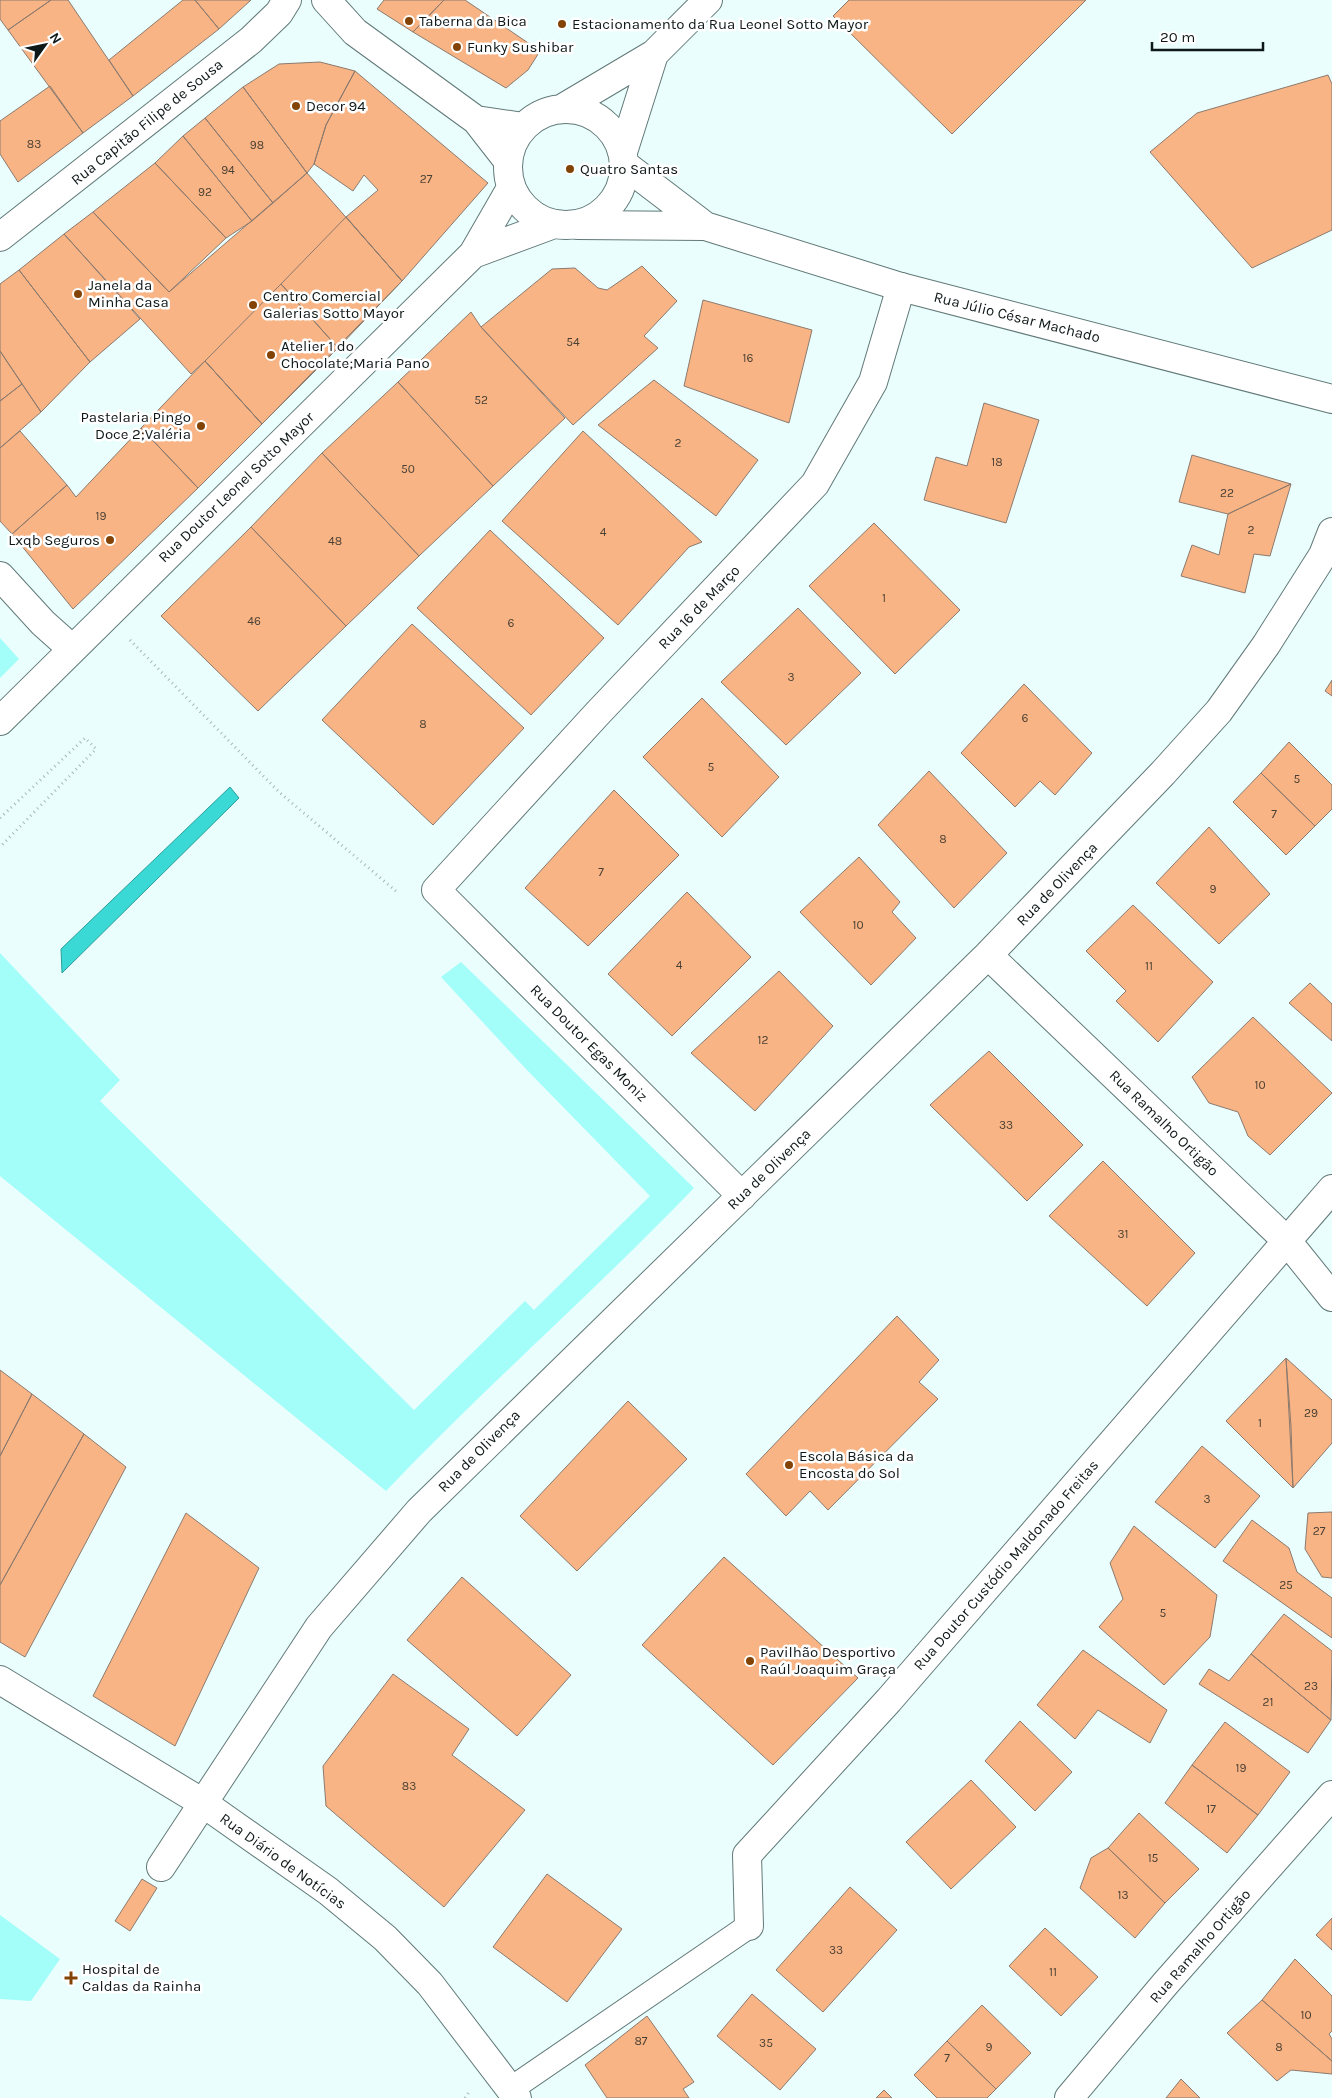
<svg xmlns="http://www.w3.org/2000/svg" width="1332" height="2098" viewBox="0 0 1332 2098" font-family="Karla,sans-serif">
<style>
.green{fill:#a3fefa}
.water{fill:#3ad9d5;stroke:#2d9f9c}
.building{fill:#f8b484;stroke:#8c7a6f}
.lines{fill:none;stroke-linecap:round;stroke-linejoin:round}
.pedestrian-casing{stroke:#617978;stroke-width:26}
.minor-casing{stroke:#617978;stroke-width:30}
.tertiary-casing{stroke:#617978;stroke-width:30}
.secondary-casing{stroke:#617978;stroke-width:30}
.path{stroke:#a7b8b7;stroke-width:3;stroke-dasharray:1 4;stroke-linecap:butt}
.pedestrian{stroke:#fff;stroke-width:24}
.minor{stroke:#fff;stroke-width:28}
.tertiary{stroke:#fff;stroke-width:28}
.secondary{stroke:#fff;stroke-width:28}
.poi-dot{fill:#824305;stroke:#fff;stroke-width:2}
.labels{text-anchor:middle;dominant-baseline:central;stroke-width:5;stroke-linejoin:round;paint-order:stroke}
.number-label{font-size:12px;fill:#493f33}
.poi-label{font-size:15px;fill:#0f1818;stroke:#fff;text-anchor:start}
.street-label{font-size:15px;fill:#0f1818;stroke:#fff}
</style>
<rect width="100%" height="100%" fill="#e9fefd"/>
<!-- green -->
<path class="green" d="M0,638L19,659L0,678Z
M0,953L120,1080L100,1101L414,1410L525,1301L534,1310L650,1196L526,1069L441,977L461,962L694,1188C594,1292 485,1387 386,1491L0,1176Z
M0,1915L60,1959L31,2001L0,1999Z"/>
<!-- water -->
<path class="water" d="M230,787L239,798L62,973L61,949Z"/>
<!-- building -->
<path class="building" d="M0,0H51L8,30L0,19Z
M51,0H68L133,96L83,133L8,30Z
M183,0H195L219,29L133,96L109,60Z
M195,0H251L219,29Z
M384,0H444L413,32L377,9Z
M444,0H465L540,51L528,70L506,88L413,32Z
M849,0H1086L952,134L833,16Z
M320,62L355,71L326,125L314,164L307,173L243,87L279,64Z
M355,71L488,183L402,281L346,217L378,190L364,175L353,191L314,164L326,125Z
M1328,75L1332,84V230L1252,268L1150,152L1197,113Z
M50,86L83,133L18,182L0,154V121Z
M243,87L307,173L273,203L205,118Z
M205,118L273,203L252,221L183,136Z
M183,136L252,221L226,238L155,163Z
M155,163L226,238L169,292L93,212Z
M307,173L402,281L262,424L205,361L191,374L64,234L93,212L169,292Z
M346,217L402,281L338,348L281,284Z
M64,234L140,319L90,362L19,270Z
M642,266L677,301L644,336L658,348L573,425L481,327L552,269L575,268L598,288L607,290Z
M19,270L90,362L41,412L0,351V284Z
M281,284L338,348L262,424L205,361Z
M703,300L812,330L789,423L684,386Z
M471,312L481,327L565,418L493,486L398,382Z
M0,351L22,384L0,401Z
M205,361L262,424L198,488L141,428Z
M654,380L758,460L716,516L598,425Z
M398,382L493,486L419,556L322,453Z
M22,384L41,412L0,448V401Z
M984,403L1039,420L1006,523L924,500L936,457L967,466Z
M141,428L198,488L73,609L12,534L67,485L76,497Z
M20,431L67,485L12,534L0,521V448Z
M583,431L702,542L689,547L618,625L502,521Z
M322,453L419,556L346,626L251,527Z
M1192,455L1291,484L1228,514L1179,502Z
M1291,484L1270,556L1254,554L1245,593L1181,576L1192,545L1219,555L1228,514Z
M874,523L960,610L895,674L809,586Z
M251,527L346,626L258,711L161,616Z
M490,530L604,638L531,715L417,608Z
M798,608L861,673L786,745L721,682Z
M412,624L524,728L433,825L322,720Z
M1332,680V696L1325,691Z
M1024,684L1092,753L1055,795L1040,781L1015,807L961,753Z
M702,698L779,777L722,837L643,757Z
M1289,742L1332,785V809L1315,826L1261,773Z
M929,771L1007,853L954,908L878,825Z
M1261,773L1315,826L1286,855L1233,802Z
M614,790L679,855L588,946L525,888Z
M1209,827L1270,894L1219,944L1156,883Z
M859,857L900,902L892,912L916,938L871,985L800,912Z
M687,892L751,957L672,1036L608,974Z
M1133,905L1213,982L1158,1042L1116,1001L1126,991L1086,951Z
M779,971L833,1026L755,1111L691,1053Z
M1310,983L1332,1004V1041L1289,1003Z
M1253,1017L1332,1093L1270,1155L1248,1136L1238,1112L1209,1103L1192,1077Z
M989,1051L1083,1145L1027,1201L930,1105Z
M1103,1161L1195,1253L1147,1306L1049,1216Z
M897,1316L939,1360L919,1382L938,1399L828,1510L810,1491L786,1516L746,1474Z
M1286,1358L1332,1400V1443L1293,1488Z
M1286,1358L1291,1426L1293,1488L1226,1421Z
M0,1370L32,1394L0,1456Z
M32,1394L84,1434L0,1585V1456Z
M628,1401L687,1459L577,1571L520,1516Z
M84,1434L126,1467L25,1657L0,1642V1585Z
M1202,1446L1260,1496L1215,1548L1155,1502Z
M1332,1512V1578L1322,1577L1305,1549L1308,1513Z
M186,1513L259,1568L175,1746L93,1696Z
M1252,1520L1289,1548L1297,1572L1332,1598V1638L1223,1561Z
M1134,1526L1217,1595L1210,1637L1164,1685L1099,1627L1123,1599L1110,1563Z
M724,1557L858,1678L773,1765L642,1645Z
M462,1577L571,1675L517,1736L407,1640Z
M1284,1614L1332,1651L1331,1720L1251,1654Z
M1083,1650L1167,1710L1150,1743L1098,1710L1075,1739L1037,1705Z
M1251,1654L1331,1720L1308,1753L1199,1684L1209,1669L1229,1681Z
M393,1674L469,1729L452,1755L525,1810L444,1907L326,1806L323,1766Z
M1020,1721L1072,1772L1035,1811L985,1761Z
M1225,1722L1290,1772L1258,1815L1192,1765Z
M1192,1765L1258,1815L1227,1853L1165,1803Z
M971,1780L1016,1827L951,1889L906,1842Z
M1139,1813L1199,1869L1165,1903L1108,1848Z
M1108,1848L1165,1903L1135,1938L1080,1888L1091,1858Z
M547,1874L622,1929L567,2002L493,1947Z
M142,1879L157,1888L130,1931L115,1921Z
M850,1887L897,1930L823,2012L776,1970Z
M1332,1918V1950L1316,1935Z
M1045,1928L1098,1977L1061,2016L1009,1966Z
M1295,1959L1332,1996V2031L1329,2034L1332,2039V2061L1262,2000Z
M752,1994L816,2049L780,2090L717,2036Z
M1262,2000L1332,2061V2074L1291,2070L1277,2081L1227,2033Z
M982,2005L1031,2053L996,2089L947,2041Z
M647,2016L694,2082L683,2089L689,2098H607L585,2065Z
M947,2041L996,2089L987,2098H937L914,2075Z
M1181,2079L1200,2098H1166Z
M884,2090L892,2098H876Z"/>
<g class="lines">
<!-- pedestrian casing -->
<g class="pedestrian-casing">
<path id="pedestrian" d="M511,2089L749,1926"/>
</g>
<!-- minor casing -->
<g class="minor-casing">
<path id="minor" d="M326,0L355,32L476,120L508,161
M476,120L523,127
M0,237L251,40L279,13L287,0
M0,576L43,623L71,648
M988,955L1287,1241L1332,1297
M742,1196L436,890L597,714L815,484L873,382L901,287
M161,1867L319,1627L419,1511L988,955L1163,773L1219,711L1266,645L1323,555L1332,532
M749,1926L747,1855L889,1700L1332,1189
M1069,2098L1165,1984L1332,1795"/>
</g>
<!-- tertiary casing -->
<g class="tertiary-casing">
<path id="tertiary" d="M625,165L705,226
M578,225L705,226L901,287L1332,399"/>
</g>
<!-- secondary casing -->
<g class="secondary-casing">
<path id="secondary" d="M563,108L654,54L708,0
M508 167a58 58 0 1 1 116 0a58 58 0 1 1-116 0Z
M623,152L654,54
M473,254L554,224
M0,721L473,254L511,188
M0,1680L203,1803L328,1891L385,1938L430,1984L517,2098"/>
</g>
<!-- path -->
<path class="path" d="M130,640L279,792L397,892
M0,818L85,738L96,749L0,847
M465,2098L469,2092"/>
<!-- pedestrian -->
<use href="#pedestrian" class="pedestrian"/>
<!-- minor -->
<use href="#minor" class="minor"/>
<!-- tertiary -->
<use href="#tertiary" class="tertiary"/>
<!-- secondary -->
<use href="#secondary" class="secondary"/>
</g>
<!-- markers -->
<g class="poi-dot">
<circle cx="409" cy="21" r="5"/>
<circle cx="562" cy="24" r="5"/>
<circle cx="457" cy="47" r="5"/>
<circle cx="296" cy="106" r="5"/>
<circle cx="570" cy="169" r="5"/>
<circle cx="78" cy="294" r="5"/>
<circle cx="253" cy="305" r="5"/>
<circle cx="271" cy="355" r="5"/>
<circle cx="201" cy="426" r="5"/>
<circle cx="110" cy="540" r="5"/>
<circle cx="789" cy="1465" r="5"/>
<circle cx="750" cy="1661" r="5"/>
<path d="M68.5 1970.5h5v5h5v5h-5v5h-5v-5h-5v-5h5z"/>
</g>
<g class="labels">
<!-- number labels -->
<g class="number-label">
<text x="34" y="144">83</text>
<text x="257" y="145">98</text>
<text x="228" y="170">94</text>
<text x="426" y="179">27</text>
<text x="205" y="192">92</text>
<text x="573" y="342">54</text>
<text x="748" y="358">16</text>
<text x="481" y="400">52</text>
<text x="678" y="443">2</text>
<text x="997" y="462">18</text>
<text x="408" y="469">50</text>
<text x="1227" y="493">22</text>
<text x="101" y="516">19</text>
<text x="1251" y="530">2</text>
<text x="603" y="532">4</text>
<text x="335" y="541">48</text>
<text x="884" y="598">1</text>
<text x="254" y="621">46</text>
<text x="511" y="623">6</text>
<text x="791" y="677">3</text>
<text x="1025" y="718">6</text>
<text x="423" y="724">8</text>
<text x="711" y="767">5</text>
<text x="1297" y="779">5</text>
<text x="1274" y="814">7</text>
<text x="943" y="839">8</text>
<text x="601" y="872">7</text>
<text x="1213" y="889">9</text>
<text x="858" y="925">10</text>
<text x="679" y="965">4</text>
<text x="1149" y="966">11</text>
<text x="763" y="1040">12</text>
<text x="1260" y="1085">10</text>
<text x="1006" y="1125">33</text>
<text x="1123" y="1234">31</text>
<text x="1311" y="1413">29</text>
<text x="1260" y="1423">1</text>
<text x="1207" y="1499">3</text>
<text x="1319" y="1531">27</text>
<text x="1286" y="1585">25</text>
<text x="1163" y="1613">5</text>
<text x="1311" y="1686">23</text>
<text x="1268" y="1702">21</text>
<text x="1241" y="1768">19</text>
<text x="409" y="1786">83</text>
<text x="1211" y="1809">17</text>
<text x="1153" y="1858">15</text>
<text x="1123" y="1895">13</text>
<text x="836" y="1950">33</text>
<text x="1053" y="1972">11</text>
<text x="1306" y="2015">10</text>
<text x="641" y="2041">87</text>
<text x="766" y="2043">35</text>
<text x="989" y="2047">9</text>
<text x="1279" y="2047">8</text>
<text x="947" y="2058">7</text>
</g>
<!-- poi labels -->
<g class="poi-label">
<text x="419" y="21">Taberna da Bica</text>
<text x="572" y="24">Estacionamento da Rua Leonel Sotto Mayor</text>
<text x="467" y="47">Funky Sushibar</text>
<text x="306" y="106">Decor 94</text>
<text x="580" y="169">Quatro Santas</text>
<text x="88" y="285">Janela da<tspan x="88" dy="17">Minha Casa</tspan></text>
<text x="263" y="296">Centro Comercial<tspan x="263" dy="17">Galerias Sotto Mayor</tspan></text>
<text x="281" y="346">Atelier 1 do<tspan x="281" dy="17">Chocolate;Maria Pano</tspan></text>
<text x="191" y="417" text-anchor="end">Pastelaria Pingo<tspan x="191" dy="17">Doce 2;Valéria</tspan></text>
<text x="100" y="540" text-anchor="end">Lxqb Seguros</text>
<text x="799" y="1456">Escola Básica da<tspan x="799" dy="17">Encosta do Sol</tspan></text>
<text x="760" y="1652">Pavilhão Desportivo<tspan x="760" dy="17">Raúl Joaquim Graça</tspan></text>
<text x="82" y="1969">Hospital de<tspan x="82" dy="17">Caldas da Rainha</tspan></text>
</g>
<!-- street labels -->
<g class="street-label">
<text transform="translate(147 122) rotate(-39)">Rua Capitão Filipe de Sousa</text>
<text transform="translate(1017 317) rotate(14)">Rua Júlio César Machado</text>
<text transform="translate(236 487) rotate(-44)">Rua Doutor Leonel Sotto Mayor</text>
<text transform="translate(699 607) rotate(-46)">Rua 16 de Março</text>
<text transform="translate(1057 884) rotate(-46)">Rua de Olivença</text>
<text transform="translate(589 1043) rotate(45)">Rua Doutor Egas Moniz</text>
<text transform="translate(1164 1123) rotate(44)">Rua Ramalho Ortigão</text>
<text transform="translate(769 1169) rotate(-44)">Rua de Olivença</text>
<text transform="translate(479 1451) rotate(-45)">Rua de Olivença</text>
<text transform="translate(1006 1565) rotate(-49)">Rua Doutor Custódio Maldonado Freitas</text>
<text transform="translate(283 1861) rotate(36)">Rua Diário de Notícias</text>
<text transform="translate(1200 1946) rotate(-49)">Rua Ramalho Ortigão</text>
</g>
</g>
<!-- north arrow -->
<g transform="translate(45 45) rotate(57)" stroke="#ffffff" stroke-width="4" paint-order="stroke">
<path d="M0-4L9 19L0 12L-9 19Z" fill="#0f1818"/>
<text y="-8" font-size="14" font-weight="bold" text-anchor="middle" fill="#0f1818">N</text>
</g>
<!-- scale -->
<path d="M1152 42v8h111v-8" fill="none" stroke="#0f1818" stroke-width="2.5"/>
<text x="1160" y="42" font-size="15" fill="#0f1818" stroke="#ffffff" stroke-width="4" paint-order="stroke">20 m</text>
</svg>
